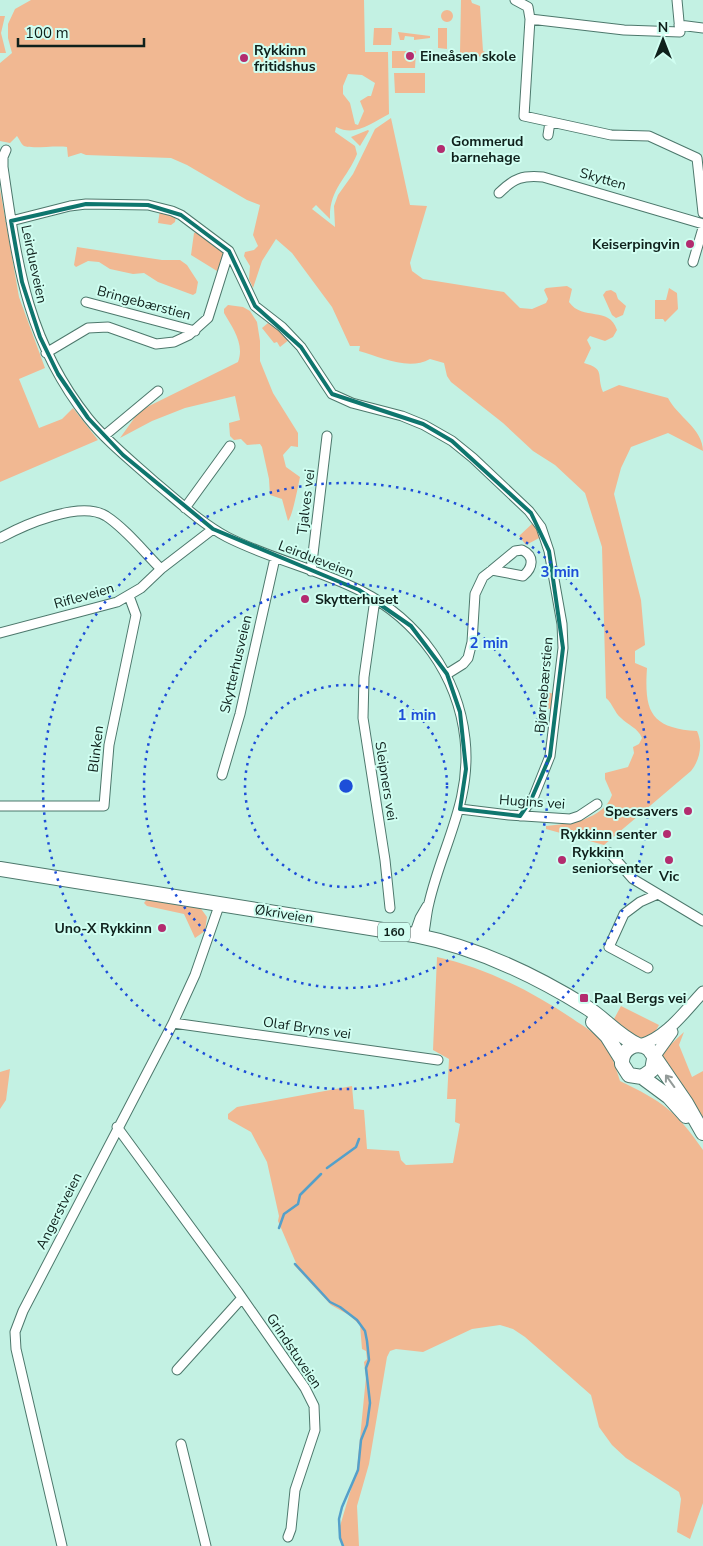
<svg xmlns="http://www.w3.org/2000/svg" width="703" height="1546" viewBox="0 0 703 1546" font-family="'Nunito Sans',sans-serif">
<style>
.green{fill:#f1b892;fill-rule:evenodd}
.lines{fill:none;stroke-linecap:round;stroke-linejoin:round}
.stream{stroke:#54a0ca;stroke-width:2.5}
.minor-casing{stroke:#4d786c;stroke-width:11}
.tertiary-casing{stroke:#4d786c;stroke-width:13}
.primary-casing{stroke:#4d786c;stroke-width:16}
.minor{stroke:#fff;stroke-width:9}
.tertiary{stroke:#fff;stroke-width:11}
.primary{stroke:#fff;stroke-width:14}
.oneway{stroke:#939b99}
.marked{fill:none;stroke:#0f766e;stroke-width:4;stroke-linejoin:round}
.ring{fill:none;stroke:#1d4ed8;stroke-width:2.5;stroke-dasharray:2.5 5}
.poi-dot{fill:#b32c6f;stroke:#d0fef1;stroke-width:2}
.labels{text-anchor:middle;dominant-baseline:central;stroke-width:4;stroke-linejoin:round;paint-order:stroke}
.shield{fill:#d0fef1;stroke:#49635c;stroke-width:1}
.shield-label{font-size:12px;font-weight:bold;fill:#0f211c}
.poi-label{font-size:14px;font-weight:bold;fill:#0f211c;stroke:#d0fef1;text-anchor:start}
.street-label{font-size:14px;fill:#0f211c;stroke:#d0fef1}
.centre{fill:#1d4ed8;stroke:#d0fef1;stroke-width:2.5}
.ring-label{font-size:15px;text-anchor:middle;font-weight:bold;fill:#1d4ed8;stroke:#d0fef1;stroke-width:4;stroke-linejoin:round;paint-order:stroke}
</style>
<rect width="100%" height="100%" fill="#c3f1e3"/>
<!-- green -->
<path class="green" d="M31,0H364L365,52H388L389,114C371,123 356,137 336,127L335,132L355,146L357,154C347,179 329,189 330,219L316,205L312,209L335,227L334,206L338,195L353,174L375,129L391,118L410,205L427,206L410,263L412,271L423,279L504,292L520,308L532,309L546,303L548,299L544,290L546,288L567,286L572,289L569,302C583,322 609,305 617,330L613,337L605,341L590,336L587,340L591,348L584,363C606,369 596,375 603,392L619,385L668,398C677,416 703,429 703,451L668,433L631,447L621,468L614,494L641,600L645,645L635,651V663L647,668C644,712 651,728 697,731C703,744 700,760 691,771L604,845L546,829V826C569,824 603,820 612,795L605,779V773L628,767L634,753L633,747L639,744L642,738C638,728 628,725 621,718C614,712 613,704 606,698L602,547L585,493L555,465L533,451L503,423L451,382L447,376L444,363L430,359C408,371 381,357 359,351L360,346H350L332,307L292,253L276,239L262,261L253,288L249,279L250,266L244,256L245,252L254,250L258,246L253,235L260,205L247,200L187,165L171,158L86,155L81,153L68,157L67,147C57,145 31,149 24,146C21,144 20,140 17,136L10,143L0,141V63L12,53L8,38V24L15,9ZM348,74L362,75L375,83L371,96H368L360,101L364,111L358,125L355,124L350,103L343,94V86Z
M461,0H471L472,3L480,6L483,51L493,55V59L460,53Z
M441 16a6 6 0 1 1 12 0a6 6 0 1 1-12 0Z
M0,16H5L1,33L6,53H0Z
M374,28H392L391,45H373Z
M438,28H447V49L438,48Z
M398,32L430,36V38L414,40V37L405,36L404,40H400Z
M392,51H416L415,68H392Z
M394,73H425V93H395Z
M369,131L360,146L351,137L368,130Z
M0,189L19,297L45,368L19,379L39,428L62,419L73,408L98,440L0,482Z
M160,210L176,216L175,222L171,225L158,223Z
M200,231L225,254L217,271L191,255L194,233Z
M77,247L162,260H180L187,265L198,282L196,293L193,295L158,282L144,273L133,274L110,269L99,262L88,261L76,267L74,265Z
M669,288L677,293L678,309L665,322L663,319H655V300H666Z
M611,290L616,293L618,299L626,306L623,315L616,318L612,315L603,295L606,291Z
M228,305L243,307L250,311L257,322L260,341V361L273,393L298,433V447L291,446L283,455L286,467L300,477C298,486 293,515 288,521L282,499L270,495L269,479L262,447L260,444L247,445L241,439L234,440L230,436L229,423L240,420L235,396L185,408L152,421L120,438L138,413L149,406L238,362C245,344 232,327 224,313V309Z
M268,323L290,339L280,347L277,342L274,343L262,328Z
M534,522L541,537L526,545L519,536Z
M545,692L556,694L555,704L551,709L542,707Z
M147,899L199,906L207,917L205,931L195,938L184,914L147,906L144,903Z
M437,957C486,968 531,991 573,1019C583,1026 596,1033 603,1043C612,1054 616,1068 620,1081C662,1101 677,1112 703,1150V1503L690,1539L677,1532L681,1499L679,1492L626,1458L612,1445L599,1427L591,1395L525,1337L513,1329L500,1325L472,1329L423,1352L396,1349L390,1351L387,1357L369,1464L357,1506L359,1546H344L339,1535L340,1526L357,1469L366,1377L364,1362L367,1359L366,1351L362,1349L360,1325L349,1315L331,1305L294,1265L296,1263L278,1221L279,1216L267,1162L251,1132L228,1119V1114L237,1107L352,1086L354,1109L364,1110L367,1149L399,1151L401,1160L406,1165L453,1163L460,1124L455,1122L456,1099H447L449,1059L433,1050Z
M621,1006L659,1025C654,1035 648,1037 637,1038L614,1019Z
M684,1032L679,1045L692,1077L703,1071V1122L662,1057L667,1044L669,1046Z
M10,1069L6,1100L0,1109V1072Z"/>
<g class="lines">
<!-- stream -->
<path class="stream" d="M327,1168L356,1147L359,1139
M279,1228L284,1214L298,1204L300,1195L321,1174
M295,1264L330,1302L340,1307L357,1320L365,1331L367,1341L369,1360L366,1368L370,1403L367,1425L361,1440L358,1470L342,1507L339,1519L340,1538L343,1546"/>
<!-- minor casing -->
<g class="minor-casing">
<path id="minor" d="M515,0L528,7L530,19L624,30L680,32L677,0
M530,19L524,116L611,135L649,136L697,158L703,213
M679,25L703,28
M548,135L550,122
M6,150L3,157V167C17,262 26,340 88,418C108,443 133,462 156,483C179,502 201,523 227,537C270,559 318,569 361,591C418,620 458,675 465,739C472,801 442,846 429,903C426,914 426,925 423,937
M499,193C514,178 523,175 543,177L703,224
M11,221L70,206L86,204L148,205L172,211L181,215L229,251L255,306L282,327L301,347L332,394L352,403L402,416L424,425L452,441L473,458L529,511L541,527L549,551L562,624L563,648L550,756L534,796L520,816
M693,262L703,228
M86,302L195,331
M46,353L88,328L108,327L156,344L174,342L189,335L208,318L229,251
M104,436L158,391
M185,508L230,446
M0,538C24,525 80,500 106,516C126,529 144,552 161,569
M311,571L327,436
M375,599L364,677L363,718L385,860L390,908
M0,633L117,602L141,588L161,569L213,529
M447,674L463,664L468,658L472,642L475,594L483,577L492,570L523,576C533,568 535,556 522,550L515,551L492,570
M222,775L240,714L275,558
M0,806H104L109,745L136,615L129,596
M460,809L509,815L570,819L579,816L597,804
M610,853L633,879L703,921
M414,935L420,918L427,906
M648,968L609,947L624,914L640,902L658,894
M173,1023L438,1060
M117,1127L238,1292L305,1388L314,1406L315,1430L295,1490L291,1529L288,1537
M177,1370L242,1298
M181,1444L206,1546
M62,1546L16,1349L15,1332L23,1311L173,1023L195,975L220,903"/>
</g>
<!-- tertiary casing -->
<g class="tertiary-casing">
<path id="tertiary" d="M640,1045C666,1038 685,1011 703,992
M654,1057L672,1032"/>
</g>
<!-- primary casing -->
<g class="primary-casing">
<path id="primary" d="M0,869L414,935C475,947 533,974 586,1007C604,1018 618,1036 638,1045
M593,1022L607,1036L622,1060
M654,1059L652,1070L642,1077L629,1075L622,1064C621,1049 636,1040 649,1049L686,1103L703,1133
M642,1077L669,1097L686,1116"/>
</g>
<!-- minor -->
<use href="#minor" class="minor"/>
<!-- tertiary -->
<use href="#tertiary" class="tertiary"/>
<!-- primary -->
<use href="#primary" class="primary"/>
</g>
<!-- one-way arrows -->
<defs><path id="oneway-shaft" d="M-6 0H5M1.5-3L5.5 0L1.5 3" fill="none" stroke-width="1.6" stroke-linecap="round" stroke-linejoin="round" transform="scale(1.25)"/></defs>
<use class="oneway" href="#oneway-shaft" transform="translate(670 1081) rotate(-126)"/>
<!-- marked area -->
<path class="marked" d="M86,204L148,205L181,215L229,251L255,306L301,347L332,394L423,424L452,441L531,513L549,551L563,648L550,756L531,800L520,816L460,809L466,769L460,712L447,674L411,626L359,590L213,529L123,455L88,418L58,374L40,337L22,282L11,221Z"/>
<!-- distance rings -->
<g class="ring">
<circle cx="346" cy="786" r="101"/>
<circle cx="346" cy="786" r="202"/>
<circle cx="346" cy="786" r="303"/>
</g>
<!-- markers -->
<g class="poi-dot">
<circle cx="410" cy="56" r="5"/>
<circle cx="244" cy="58" r="5"/>
<circle cx="441" cy="149" r="5"/>
<circle cx="690" cy="244" r="5"/>
<circle cx="305" cy="599" r="5"/>
<circle cx="688" cy="811" r="5"/>
<circle cx="667" cy="834" r="5"/>
<circle cx="562" cy="860" r="5"/>
<circle cx="669" cy="860" r="5"/>
<circle cx="162" cy="928" r="5"/>
<rect x="579" y="993" width="10" height="10" rx="2.5"/>
</g>
<g class="labels">
<!-- shield labels -->
<rect class="shield" x="378" y="922.5" width="32" height="19" rx="4"/>
<g class="shield-label">
<text x="394" y="932">160</text>
</g>
<!-- poi labels -->
<g class="poi-label">
<text x="254" y="50">Rykkinn<tspan x="254" dy="16">fritidshus</tspan></text>
<text x="420" y="56">Eineåsen skole</text>
<text x="451" y="141">Gommerud<tspan x="451" dy="16">barnehage</tspan></text>
<text x="680" y="244" text-anchor="end">Keiserpingvin</text>
<text x="315" y="599">Skytterhuset</text>
<text x="678" y="811" text-anchor="end">Specsavers</text>
<text x="657" y="834" text-anchor="end">Rykkinn senter</text>
<text x="572" y="852">Rykkinn<tspan x="572" dy="16">seniorsenter</tspan></text>
<text x="669" y="876" text-anchor="middle">Vic</text>
<text x="152" y="928" text-anchor="end">Uno-X Rykkinn</text>
<text x="594" y="998">Paal Bergs vei</text>
</g>
<!-- street labels -->
<g class="street-label">
<text transform="translate(603 179) rotate(16)">Skytten</text>
<text transform="translate(34 264) rotate(78)">Leirdueveien</text>
<text transform="translate(144 303) rotate(15)">Bringebærstien</text>
<text transform="translate(306 502) rotate(-83)">Tjalves vei</text>
<text transform="translate(316 559) rotate(21)">Leirdueveien</text>
<text transform="translate(84 596) rotate(-16)">Rifleveien</text>
<text transform="translate(236 664) rotate(-77)">Skytterhusveien</text>
<text transform="translate(544 685) rotate(-85)">Bjørnebærstien</text>
<text transform="translate(96 749) rotate(-83)">Blinken</text>
<text transform="translate(386 781) rotate(81)">Sleipners vei</text>
<text transform="translate(532 802) rotate(4)">Hugins vei</text>
<text transform="translate(284 914) rotate(9)">Økriveien</text>
<text transform="translate(307 1028) rotate(8)">Olaf Bryns vei</text>
<text transform="translate(59 1211) rotate(-63)">Angerstveien</text>
<text transform="translate(294 1351) rotate(56)">Grindstuveien</text>
</g>
</g>
<circle cx="346" cy="786" r="8" class="centre"/>
<g class="ring-label">
<text x="560" y="577">3 min</text>
<text x="489" y="648">2 min</text>
<text x="417" y="720">1 min</text>
</g>
<!-- north arrow -->
<g transform="translate(663 40)" stroke="#d0fef1" stroke-width="4" paint-order="stroke">
<path d="M0-4L9 19L0 12L-9 19Z" fill="#0f211c"/>
<text y="-8" font-size="14" font-weight="bold" text-anchor="middle" fill="#0f211c">N</text>
</g>
<!-- scale -->
<path d="M18 38v8h126v-8" fill="none" stroke="#0f211c" stroke-width="2.5"/>
<text x="25" y="38" font-size="15" fill="#0f211c" stroke="#d0fef1" stroke-width="4" paint-order="stroke">100 m</text>
</svg>
